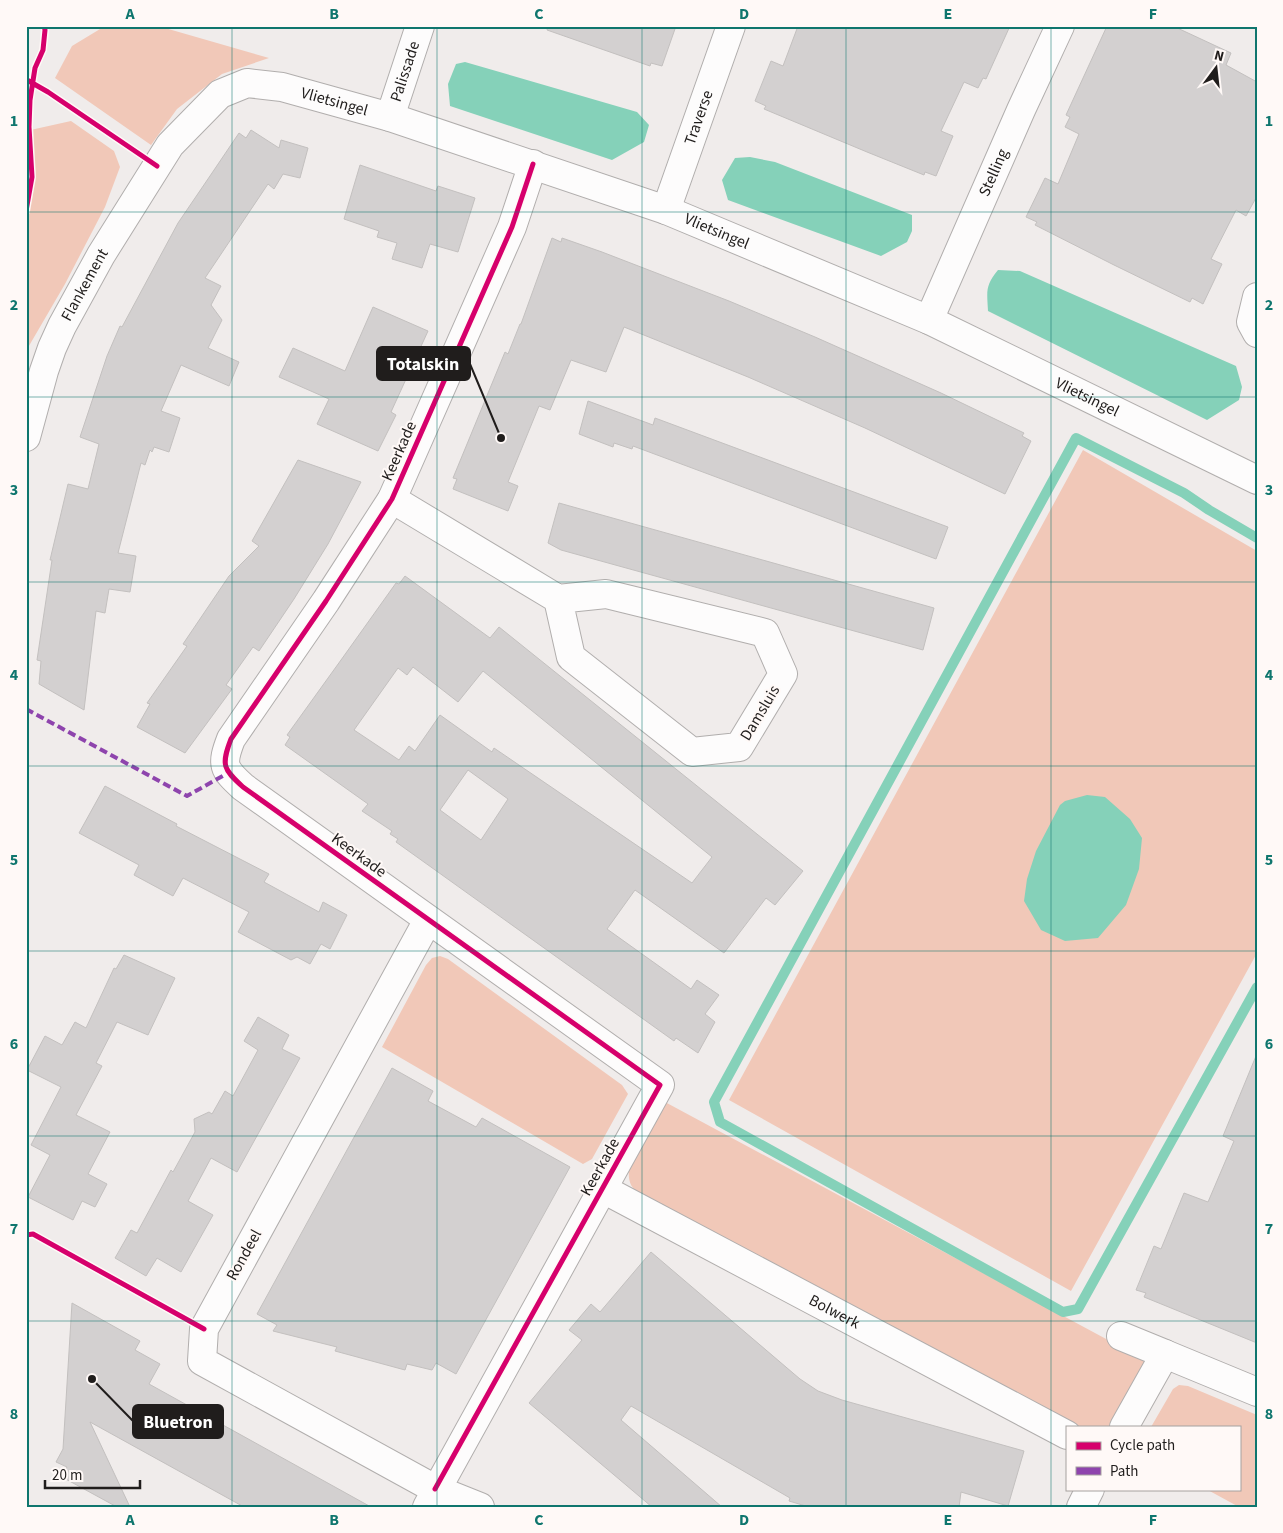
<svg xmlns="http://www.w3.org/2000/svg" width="1283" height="1533" viewBox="0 0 1283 1533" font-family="'Source Sans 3',sans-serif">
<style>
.green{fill:#f1c8b8}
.water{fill:#85d1b9}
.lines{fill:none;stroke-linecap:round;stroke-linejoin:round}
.stream{stroke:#85d1b9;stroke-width:10}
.building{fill:#d3d0d0;stroke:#c3c0bf;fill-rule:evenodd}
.minor-casing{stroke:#b1aead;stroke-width:30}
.minor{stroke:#fdfcfc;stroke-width:28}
.quiet{stroke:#8e44ad;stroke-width:4;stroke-dasharray:8 4;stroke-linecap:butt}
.cycleway-casing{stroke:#fff9f7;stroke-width:8}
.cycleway{stroke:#d6006c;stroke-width:5}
.grid{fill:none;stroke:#0f766e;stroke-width:1;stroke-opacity:0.55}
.labels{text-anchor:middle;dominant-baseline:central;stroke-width:4;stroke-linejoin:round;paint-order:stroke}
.street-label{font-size:16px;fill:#201d1c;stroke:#fff9f7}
.leader{fill:none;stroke:#201d1c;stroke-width:2}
.callout-dot{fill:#201d1c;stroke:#fff9f7;stroke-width:2}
.callout{fill:#201d1c;stroke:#201d1c;stroke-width:2}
.callout-label{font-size:18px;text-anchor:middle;font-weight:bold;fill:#fff}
.neatline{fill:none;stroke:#0f766e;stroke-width:2}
.grid-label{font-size:16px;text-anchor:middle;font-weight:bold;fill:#0f766e}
</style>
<rect width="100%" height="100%" fill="#f0eceb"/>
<!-- green -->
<path class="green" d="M105,26H158L269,58L222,74L177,109L151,145L55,78L72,46Z
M71,121L114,151L120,167L105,207L65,284L26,351V131Z
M1083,450L1257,551V953L1071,1291L729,1100Z
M440,956L448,959L622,1085L628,1094L592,1159L583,1164L382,1047L426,965L432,958Z
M665,1102L1147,1361L1111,1425L1109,1427H1078L641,1195C630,1187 628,1182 629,1168Z
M1179,1385L1188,1386L1257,1415V1507H1239L1206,1489H1239V1427H1151L1173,1389Z"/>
<!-- water -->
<path class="water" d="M465,62L637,112L649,125L644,142L612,160L450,106L448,84L456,64Z
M750,157L775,162L912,215V231L907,242L881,256L728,200L722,180L735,158Z
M998,270L1020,271L1236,366L1242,387L1239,400L1207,420L988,311C987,291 985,286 998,270Z
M1087,795L1105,797L1130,819L1142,838L1139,869L1126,905L1098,938L1065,941L1041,930L1024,901L1027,879L1036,851L1060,805L1065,801Z"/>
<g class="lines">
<!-- stream -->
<path class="stream" d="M1257,538L1209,510L1184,493L1076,438L714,1102L720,1122L1063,1312L1078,1309L1257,987"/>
</g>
<!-- building -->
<path class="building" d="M548,26H676L662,66L651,63L650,66L547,30Z
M798,26H1010L986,79L983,78L978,88L964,82L941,131L953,136L936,176L925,172L924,175L867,152L764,109L766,106L755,101L771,61L783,66Z
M1107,26H1173L1231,53L1226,65L1257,82V196L1246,216L1236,210L1211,259L1222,264L1203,304L1192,298L1190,302L1114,265L1035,225L1037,222L1026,217L1045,178L1058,184L1079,134L1065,127L1070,117L1066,115Z
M251,130L279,148L281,140L308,148L300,178L283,174L274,189L268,184L205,278L221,286L211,305L222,320L208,348L239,362L229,386L181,365L161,411L180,418L169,452L154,447L152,452L150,450L145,465L141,463L118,553L136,556L130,592L109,589L105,613L96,611L84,710L39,684L41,661L37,660L52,560H50L68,484L88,489L99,444L80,437L107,356L120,326L122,327L178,223L212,173L239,133L246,138Z
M360,165L436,191L438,186L475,198L458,252L430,244L422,268L392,259L397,243L377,237L379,231L344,219Z
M552,238L561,242L562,238L602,252L729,301L815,337L941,393L1024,433L1022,436L1031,441L1005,494L865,428L748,377L624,327L606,372L571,360L550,410L539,406L508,482L518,486L508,511L453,489L457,479L453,478L505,352L508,354L520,324H521Z
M373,307L428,331L391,412L396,415L378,451L317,424L329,399L279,377L293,348L345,371Z
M588,401L653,425L655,418L948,527L936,559L633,446L632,449L614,443L613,447L579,434Z
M298,460L361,482L328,544L294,599L259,651L253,647L226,685L232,689L185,753L137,727L150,704L147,703L187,646L183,644L229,576L259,546L252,541Z
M559,503L934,608L923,650L561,550L548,543Z
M405,576L490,638L499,627L803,871L775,905L766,898L724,953L635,890L607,929L691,989L697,980L719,995L705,1014L715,1022L698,1053L676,1038L674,1041L396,842L398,839L390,834L392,831L362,811L368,804L285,745L290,737L287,735L341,660L396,583L399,584ZM413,667L458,702L483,671L712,857L692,883L494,748L492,752L440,715L415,751L409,746L399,760L354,730L398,668L407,675ZM468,770L508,799L481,840L440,810Z
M105,786L177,824L176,826L269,874L264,882L319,912L323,902L347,915L330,949L321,944L310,964L297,957L291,960L238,932L249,912L183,878L173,896L134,875L139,865L79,833Z
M124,955L175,978L148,1035L117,1022L96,1063L102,1066L76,1115L110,1132L88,1174L107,1184L95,1207L82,1201L73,1220L28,1197L50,1155L31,1145L61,1087L27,1070L45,1036L62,1045L75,1022L86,1028L114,968L116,969Z
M258,1017L289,1035L282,1049L300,1058L237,1172L211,1158L188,1201L213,1215L181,1272L157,1258L146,1276L115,1258L131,1230L137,1233L171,1170L173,1172L195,1132L194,1119L209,1112L212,1114L225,1091L233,1096L258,1050L244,1041Z
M1256,1056H1257V1343L1144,1297L1146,1293L1136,1290L1154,1246L1161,1249L1184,1193L1208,1202L1234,1141L1223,1136Z
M392,1068L433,1091L428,1101L476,1127L482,1118L570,1167L456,1374L436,1363L432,1370L407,1364L405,1370L335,1351L337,1347L273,1331L277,1325L257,1314Z
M651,1252L800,1379L818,1391L842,1400L1024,1451L1008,1506L961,1492L959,1507H809L789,1501L790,1498L631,1406L621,1420L722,1507H652L529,1403L582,1340L569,1330L591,1304L600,1312Z
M72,1303L140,1341L135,1350L160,1364L149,1384L371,1507H244L90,1422L130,1507H117L62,1477L67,1467L56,1462L63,1449Z"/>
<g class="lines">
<!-- minor casing -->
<g class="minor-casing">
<g id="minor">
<path id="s1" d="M390,117L420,26"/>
<path id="s2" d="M666,210L731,26"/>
<path d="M1257,297L1251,322L1257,333"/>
<path id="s3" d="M929,320L1021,110L1060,26"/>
<path id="s4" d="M26,437L44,371L52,348L62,326L101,255L170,145L220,94L247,83L282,87L390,117L666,210L929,320L1257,480"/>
<path d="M392,499L558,599L606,594L765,633L783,674L739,747L692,752L571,657L558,599"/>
<path d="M428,920L204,1329L202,1361L435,1489L480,1507"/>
<path id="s5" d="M603,1189L1067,1435"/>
<path d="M1121,1336L1165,1354"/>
<path d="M1124,1427L1165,1354L1257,1392"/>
<path d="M427,1507L660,1085L243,787C223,769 221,765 231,739L326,601L392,499L512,227L533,164"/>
<path d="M1081,1507L1090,1489"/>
</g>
</g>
<!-- minor -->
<use href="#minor" class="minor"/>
<!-- quiet -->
<path class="quiet" d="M26,434H27
M26,709L187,796L228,773"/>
<!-- cycleway casing -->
<g class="cycleway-casing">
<path id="cycleway" d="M27,80L48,92L157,166
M26,211L32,177L29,127L30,100L35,68L43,50L45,30L44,26
M26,1235L33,1234L204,1329
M435,1489L660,1085L243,787C223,769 221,765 231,739L326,601L392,499L512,227L533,164"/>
</g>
<!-- cycleway -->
<use href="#cycleway" class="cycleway"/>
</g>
<!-- grid -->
<path class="grid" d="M232,26V1507M437,26V1507M642,26V1507M846,26V1507M1051,26V1507M26,212H1257M26,397H1257M26,582H1257M26,766H1257M26,951H1257M26,1136H1257M26,1321H1257"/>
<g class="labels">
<!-- street labels -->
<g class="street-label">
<text stroke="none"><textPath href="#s1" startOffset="48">Palissade</textPath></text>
<text stroke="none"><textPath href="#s4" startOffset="518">Vlietsingel</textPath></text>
<text stroke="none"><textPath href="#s2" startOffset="98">Traverse</textPath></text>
<text stroke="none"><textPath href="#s3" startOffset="161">Stelling</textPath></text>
<text stroke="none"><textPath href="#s4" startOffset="922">Vlietsingel</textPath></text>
<text stroke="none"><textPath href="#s4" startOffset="164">Flankement</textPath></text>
<text stroke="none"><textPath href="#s4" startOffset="1328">Vlietsingel</textPath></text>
<text transform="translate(399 451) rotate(-66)">Keerkade</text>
<text transform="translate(760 713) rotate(-59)">Damsluis</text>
<text transform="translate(359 855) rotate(36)">Keerkade</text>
<text transform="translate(600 1167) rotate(-61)">Keerkade</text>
<text transform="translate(244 1255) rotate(-61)">Rondeel</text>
<text stroke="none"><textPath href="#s5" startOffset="262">Bolwerk</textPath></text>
</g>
</g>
<!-- callouts -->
<path class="leader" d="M501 438L470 364M92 1379L133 1421"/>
<g class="callout-dot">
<circle cx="501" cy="438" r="5"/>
<circle cx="92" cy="1379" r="5"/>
</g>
<g class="callout">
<rect x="377" y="347" width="93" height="33" rx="5"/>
<rect x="133" y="1405" width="90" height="33" rx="5"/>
</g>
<g class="callout-label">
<text x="423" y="370">Totalskin</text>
<text x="178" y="1428">Bluetron</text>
</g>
<!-- border -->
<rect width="1283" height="1533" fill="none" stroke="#fff9f7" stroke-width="55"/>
<!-- legend -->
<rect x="1066" y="1426" width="175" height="65" fill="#fff9f7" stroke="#a6a19f"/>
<rect x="1076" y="1442" width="25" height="8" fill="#d6006c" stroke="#a6a19f"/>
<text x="1110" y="1450" font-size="15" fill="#201d1c">Cycle path</text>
<rect x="1076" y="1467" width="25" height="8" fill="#8e44ad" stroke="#a6a19f"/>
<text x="1110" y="1476" font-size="15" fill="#201d1c">Path</text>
<!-- north arrow -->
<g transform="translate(1216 68) rotate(15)" stroke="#fff9f7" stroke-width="4" paint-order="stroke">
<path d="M0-4L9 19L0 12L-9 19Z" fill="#201d1c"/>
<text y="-8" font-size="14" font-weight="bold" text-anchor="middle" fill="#201d1c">N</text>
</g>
<!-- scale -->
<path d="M45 1480v8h95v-8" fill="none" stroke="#201d1c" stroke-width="2.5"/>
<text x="52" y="1480" font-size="15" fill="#201d1c" stroke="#fff9f7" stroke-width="4" paint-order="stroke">20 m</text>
<rect x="28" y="28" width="1228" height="1478" class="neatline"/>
<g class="grid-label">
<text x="130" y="19">A</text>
<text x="334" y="19">B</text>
<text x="539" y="19">C</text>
<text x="744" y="19">D</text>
<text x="948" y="19">E</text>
<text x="1153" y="19">F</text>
<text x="14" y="126">1</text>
<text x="1269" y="126">1</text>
<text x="14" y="310">2</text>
<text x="1269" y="310">2</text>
<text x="14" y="495">3</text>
<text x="1269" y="495">3</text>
<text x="14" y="680">4</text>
<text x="1269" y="680">4</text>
<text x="14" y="865">5</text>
<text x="1269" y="865">5</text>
<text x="14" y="1049">6</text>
<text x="1269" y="1049">6</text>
<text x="14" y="1234">7</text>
<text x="1269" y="1234">7</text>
<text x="14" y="1419">8</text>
<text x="1269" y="1419">8</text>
<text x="130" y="1525">A</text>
<text x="334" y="1525">B</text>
<text x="539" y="1525">C</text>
<text x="744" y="1525">D</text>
<text x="948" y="1525">E</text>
<text x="1153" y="1525">F</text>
</g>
</svg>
